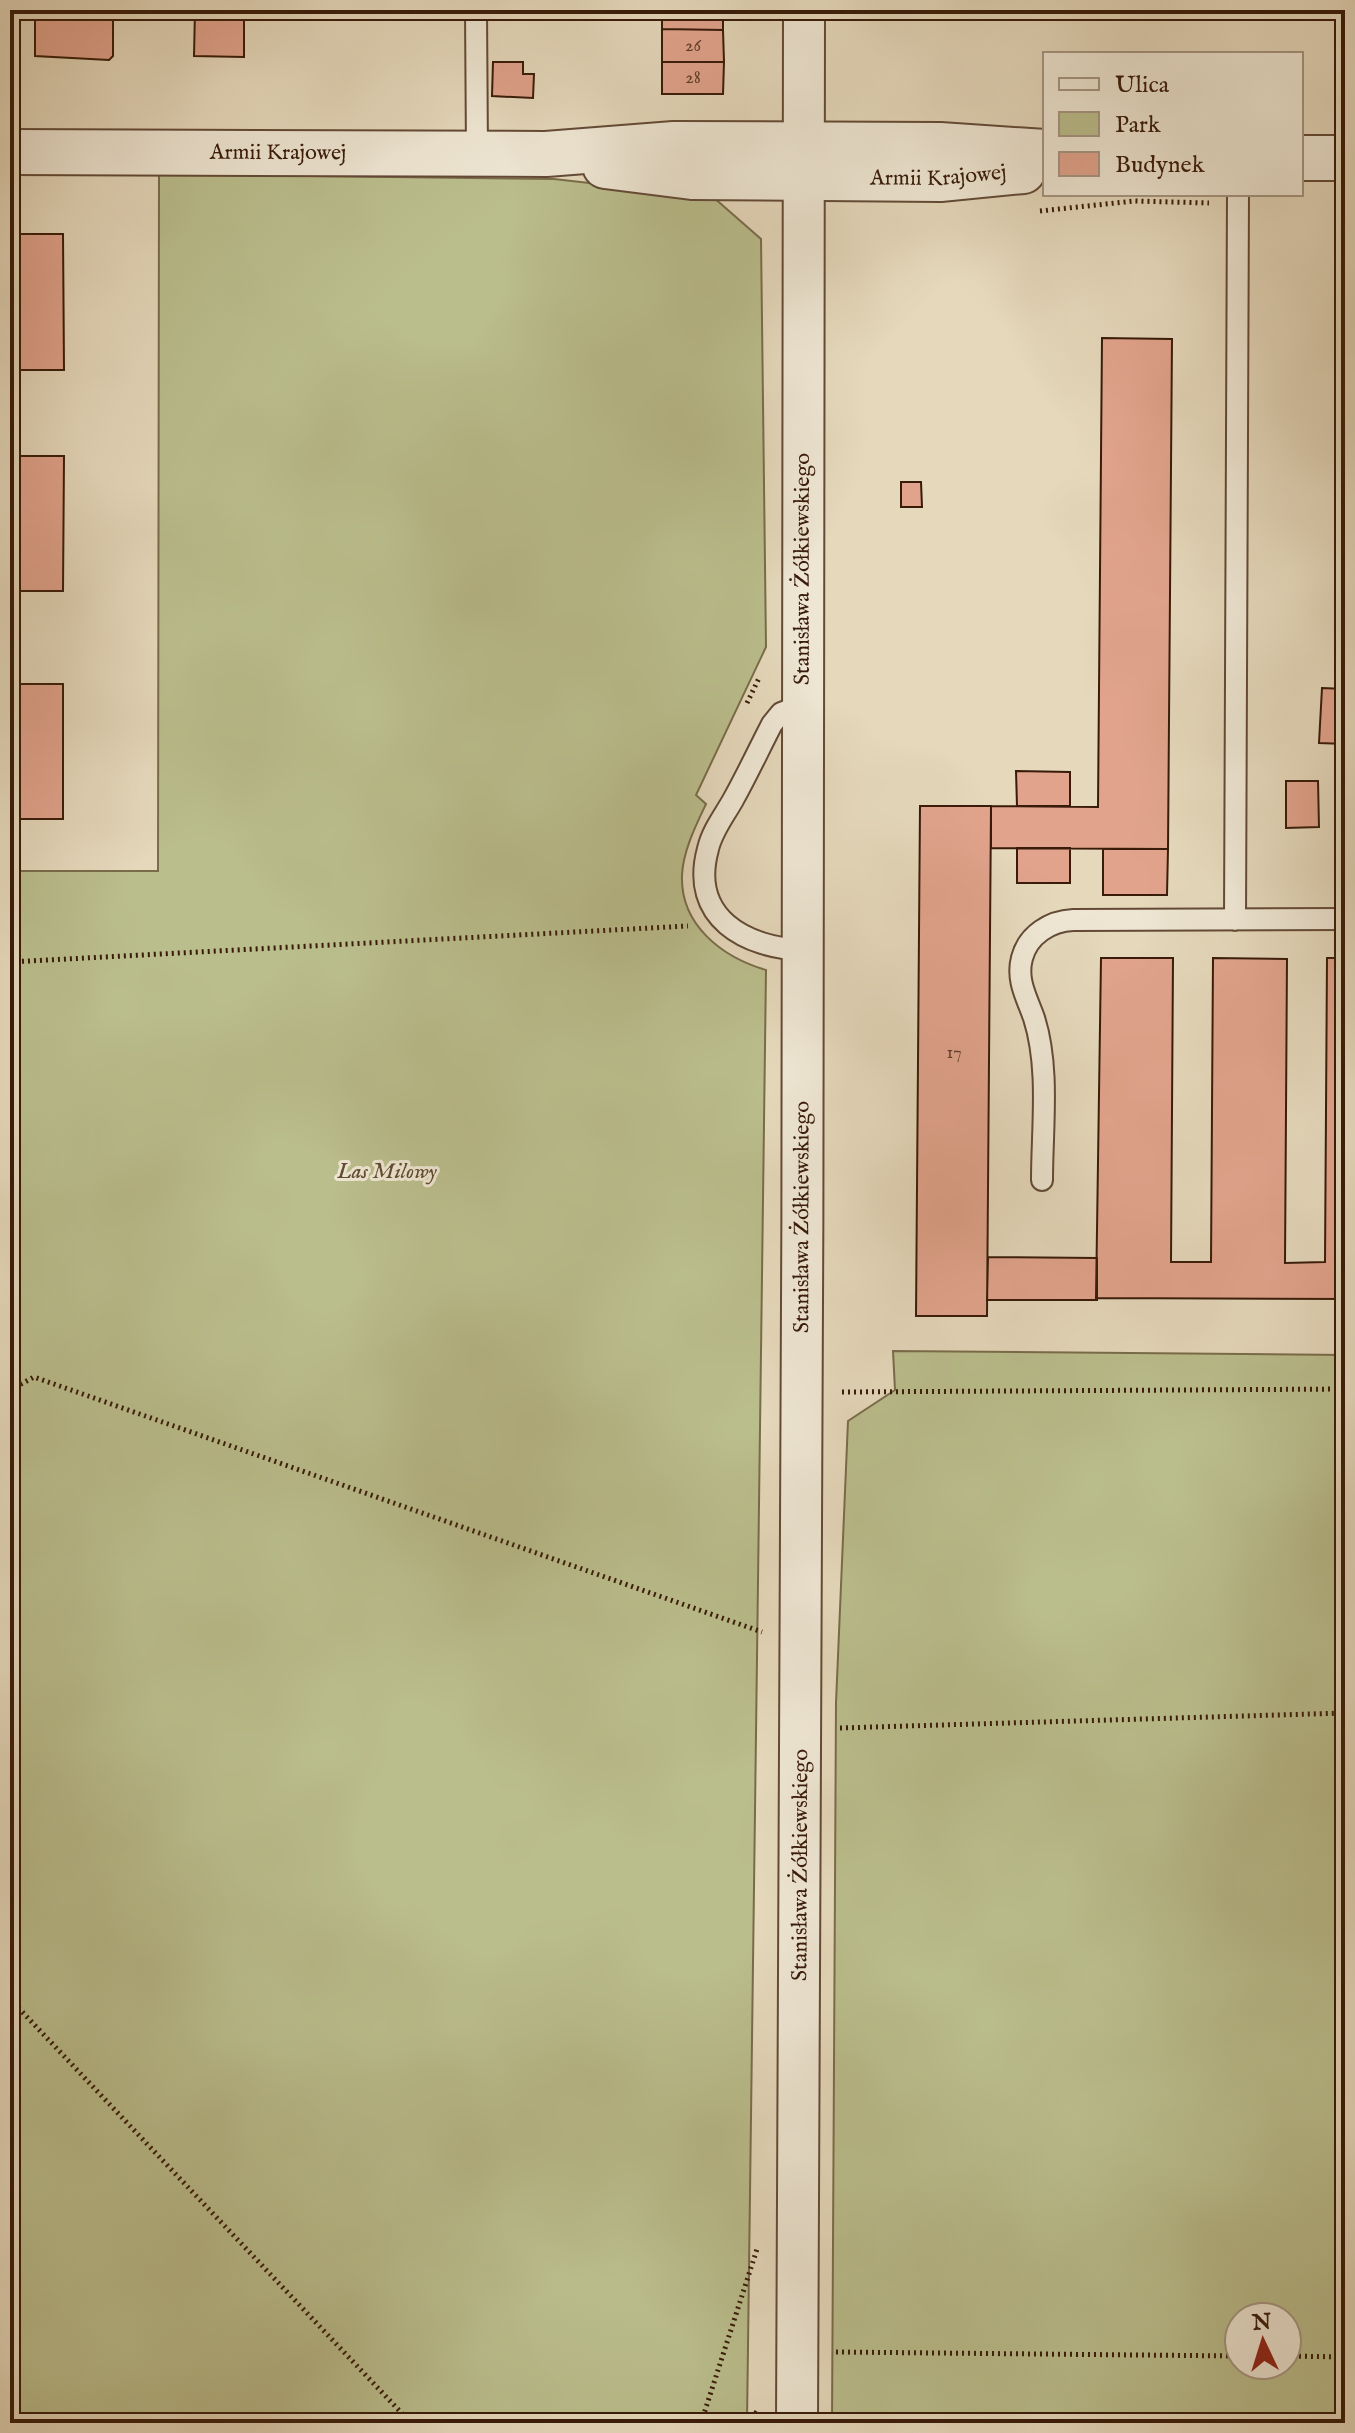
<svg xmlns="http://www.w3.org/2000/svg" width="1355" height="2433" viewBox="0 0 1355 2433" font-family="'IM FELL English',serif">
<style>
.green{fill:#babd8c;stroke:#796c4a;stroke-width:2;fill-rule:evenodd}
.building{fill:#e1a38c;stroke:#381b09;stroke-width:2}
.lines{fill:none;stroke-linecap:round;stroke-linejoin:round}
.service-casing{stroke:#634a36;stroke-width:24}
.minor-casing{stroke:#634a36;stroke-width:44}
.tertiary-casing{stroke:#634a36;stroke-width:48}
.path{stroke:#381b09;stroke-width:5;stroke-dasharray:2 4;stroke-linecap:butt}
.service{stroke:#eee6d3;stroke-width:20}
.minor{stroke:#eee6d3;stroke-width:40}
.tertiary{stroke:#eee6d3;stroke-width:44}
.labels{text-anchor:middle;dominant-baseline:central;stroke-width:6;stroke-linejoin:round;paint-order:stroke}
.number-label{font-size:18px;fill:#623d2a}
.street-label{font-size:22px;fill:#381b09;stroke:#eee6d3}
.park-label{font-size:22px;font-style:italic;fill:#5f4c30;stroke:#eee6d3}
</style>
<rect width="100%" height="100%" fill="#e5d8bb"/>
<filter id="stains"><feTurbulence type="fractalNoise" baseFrequency=".0025" numOctaves="4"/><feColorMatrix values="0 0 0 0 .2 0 0 0 0 .09 0 0 0 0 .02 0 0 0 .5 -.17"/></filter>
<radialGradient id="worn" r=".72"><stop offset=".6" stop-color="#630" stop-opacity="0"/><stop offset="1" stop-color="#630" stop-opacity=".3"/></radialGradient>
<!-- green -->
<path class="green" d="M159,174L554,179L713,197L761,239L766,647L696,795L706,804C696,825 683,851 682,875C680,925 722,957 766,970L747,2423H10V871H158Z
M893,1351L1345,1355V2423H832L836,1703L848,1421L895,1390ZM1239,2317H1287V2365H1239Z"/>
<!-- building -->
<path class="building" d="M35,10H113V56L109,60L35,56Z
M195,10H244V57L194,56Z
M505,10H537V18H505Z
M662,10H723V30L662,29Z
M662,29L723,30L724,62H662Z
M493,62H523V74H534L533,98L492,96Z
M662,62H724L723,94H662Z
M10,234H63L64,370H10Z
M1102,338L1172,339L1168,849L991,848V806L1098,807Z
M10,456H64L63,591H10Z
M901,482H921L922,507H901Z
M10,684H63V819H10Z
M1322,688L1345,689V744L1319,743Z
M1016,771L1070,772V806H1017Z
M1286,781H1318L1319,827L1286,828Z
M920,806H991L987,1316H916Z
M1017,848H1070V883H1017Z
M1103,849H1168L1167,895H1103Z
M1101,958H1173L1171,1262H1211L1213,958L1287,959L1285,1263L1325,1262L1327,958H1345V1299L1096,1298Z
M988,1257L1097,1258V1300H987Z"/>
<g class="lines">
<!-- service casing -->
<g class="service-casing">
<path id="service" d="M476,10L477,153
M802,705L781,713L772,724C759,749 747,775 733,800C724,816 712,831 708,849C689,918 746,948 804,950
M1235,920L1238,194
M1042,1180C1042,1128 1050,1068 1034,1018C1027,998 1016,980 1022,958C1028,935 1050,921 1073,920L1345,919"/>
</g>
<!-- minor casing -->
<g class="minor-casing">
<g id="minor">
<path id="s1" d="M797,2423C805,1619 801,814 804,10"/>
</g>
</g>
<!-- tertiary casing -->
<g class="tertiary-casing">
<g id="tertiary">
<path id="s2" d="M10,152L546,154L674,144L940,145L1045,152"/>
<path d="M1301,158H1345"/>
<path id="s3" d="M605,166L692,177L940,179L1023,171"/>
</g>
</g>
<!-- path -->
<path class="path" d="M1040,211L1134,201L1209,203
M747,703L760,676
M10,962L688,926
M10,1390L34,1377L762,1632
M842,1392L1345,1389
M840,1728L1345,1713
M10,1999L411,2423
M836,2352L1239,2356
M1287,2356L1345,2357
M701,2423L757,2249
M749,2423L757,2411"/>
<!-- service -->
<use href="#service" class="service"/>
<!-- minor -->
<use href="#minor" class="minor"/>
<!-- tertiary -->
<use href="#tertiary" class="tertiary"/>
</g>
<g class="labels">
<!-- number labels -->
<g class="number-label">
<text x="693" y="46">26</text>
<text x="693" y="78">28</text>
<text x="954" y="1053">17</text>
</g>
<!-- street labels -->
<g class="street-label">
<text stroke="none"><textPath href="#s2" startOffset="268">Armii Krajowej</textPath></text>
<text stroke="none"><textPath href="#s3" startOffset="334">Armii Krajowej</textPath></text>
<text stroke="none"><textPath href="#s1" startOffset="1854">Stanisława Żółkiewskiego</textPath></text>
<text stroke="none"><textPath href="#s1" startOffset="1206">Stanisława Żółkiewskiego</textPath></text>
<text stroke="none"><textPath href="#s1" startOffset="558">Stanisława Żółkiewskiego</textPath></text>
</g>
<!-- park labels -->
<g class="park-label">
<text x="387" y="1172">Las Milowy</text>
</g>
</g>
<!-- margin -->
<rect width="1355" height="2433" fill="none" stroke="#e5d8bb" stroke-width="40"/>
<rect x="12" y="12" width="1331" height="2409" fill="none" stroke="#381b09" stroke-width="4"/>
<rect x="20" y="20" width="1315" height="2393" fill="none" stroke="#381b09" stroke-width="2"/>
<!-- legend -->
<rect x="1043" y="52" width="260" height="144" fill="#eee6d3" stroke="#a59582" stroke-width="2"/>
<rect x="1059" y="78" width="40" height="12" fill="#eee6d3" stroke="#a59582" stroke-width="2"/>
<text x="1115" y="92" font-size="24" fill="#381b09">Ulica</text>
<rect x="1059" y="112" width="40" height="24" fill="#babd8c" stroke="#a59582" stroke-width="2"/>
<text x="1115" y="132" font-size="24" fill="#381b09">Park</text>
<rect x="1059" y="152" width="40" height="24" fill="#e1a38c" stroke="#a59582" stroke-width="2"/>
<text x="1115" y="172" font-size="24" fill="#381b09">Budynek</text>
<!-- north arrow -->
<g transform="translate(1263 2341) rotate(356)"><circle r="38" fill="#eee6d3" stroke="#a59582" stroke-width="2"/>
<path d="M0-6L14 30L0 20L-14 30Z" fill="#8f2418"/>
<text y="-12" font-size="22" font-weight="bold" text-anchor="middle" fill="#381b09">N</text>
</g>
<rect width="100%" height="100%" filter="url(#stains)"/>
<rect width="100%" height="100%" fill="url(#worn)"/>
</svg>
